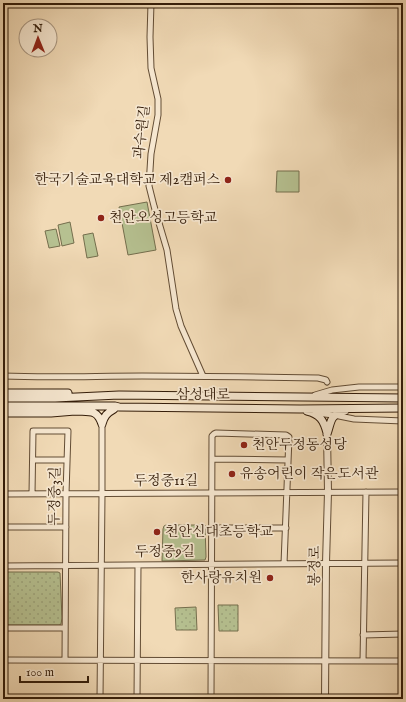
<svg xmlns="http://www.w3.org/2000/svg" width="406" height="702" viewBox="0 0 406 702" font-family="'IM FELL English','Noto Serif KR',serif">
<style>
.grass{fill:url(#grass-dots);stroke:#746e4d}
.garden{fill:#b6c191;stroke:#746e4d}
.lines{fill:none;stroke-linecap:round;stroke-linejoin:round}
.minor-casing{stroke:#624c34;stroke-width:7}
.tertiary-casing{stroke:#624c34;stroke-width:8}
.secondary-casing{stroke:#331c09;stroke-width:9}
.minor{stroke:#f6e7d0;stroke-width:5}
.tertiary{stroke:#f6e7d0;stroke-width:6}
.secondary{stroke:#f6e7d0;stroke-width:7}
.poi-dot{fill:#8f2418;stroke:#f6e7d0;stroke-width:1.5}
.labels{text-anchor:middle;dominant-baseline:central;stroke-width:3.5;stroke-linejoin:round;paint-order:stroke}
.street-label{font-size:14px;fill:#331c09;stroke:#f6e7d0}
.poi-label{font-size:14px;fill:#331c09;stroke:#f6e7d0;text-anchor:start}
</style>
<defs>
<pattern id="grass-dots" width="8" height="8" patternUnits="userSpaceOnUse"><rect width="8" height="8" fill="#b6c191"/><path d="M2 2h.1M6 6h.1" fill="none" stroke="#9da57c" stroke-width="1.8" stroke-linecap="round"/></pattern>
</defs>
<rect width="100%" height="100%" fill="#f1dab6"/>
<filter id="stains"><feTurbulence type="fractalNoise" baseFrequency=".005" numOctaves="4"/><feColorMatrix values="0 0 0 0 .2 0 0 0 0 .09 0 0 0 0 .02 0 0 0 .5 -.17"/></filter>
<radialGradient id="worn" r=".72"><stop offset=".6" stop-color="#630" stop-opacity="0"/><stop offset="1" stop-color="#630" stop-opacity=".3"/></radialGradient>
<!-- grass -->
<path class="grass" d="M3,572H58L60,573L62,618L61,624L59,625H3Z
M218,605H238V631H219Z
M196,607L197,630H176L175,608Z"/>
<!-- garden -->
<path class="garden" d="M277,171H299V192H276Z
M147,202L156,250L128,255L119,207Z
M70,222L74,243L62,246L58,225Z
M56,229L60,246L49,248L45,231Z
M93,233L98,256L87,258L83,235Z
M166,525H205L206,557L205,560L162,561L163,529L164,526Z"/>
<g class="lines">
<!-- minor casing -->
<g class="minor-casing">
<path id="minor" d="M151,3L150,37L151,68L153,77L158,99V115L151,154L149,186L154,206L167,250L176,309L181,326L203,376
M3,376C50,378 96,376 142,376C201,376 260,377 318,378L326,380L327,382
M315,395L332,390L359,387H403
M315,413L334,415L354,419L403,421
M212,459L288,460
M33,460H67
M3,494L403,492
M32,494L33,431H68L66,494L65,660
M3,527H66
M212,528H286
M3,566L403,563
M3,628H65
M363,635L403,634
M3,660L403,661
M363,661L366,492
M100,699L102,494V424
M137,699L138,565
M211,699L212,436L214,434L216,433L286,435L289,437L284,564"/>
</g>
<!-- tertiary casing -->
<g class="tertiary-casing">
<path id="tertiary" d="M325,699L326,563L328,492L327,434"/>
</g>
<!-- secondary casing -->
<g class="secondary-casing">
<path id="secondary" d="M3,393H68
M3,398H55L119,395L403,398
M3,406H115L119,407L300,409L403,408
M75,411C90,412 97,409 102,424
M307,411C320,414 324,421 327,433
M3,413H51L75,411
M102,424C104,416 107,413 114,409
M327,434C332,420 329,416 345,411"/>
</g>
<!-- minor -->
<use href="#minor" class="minor"/>
<!-- tertiary -->
<use href="#tertiary" class="tertiary"/>
<!-- secondary -->
<use href="#secondary" class="secondary"/>
</g>
<!-- markers -->
<g class="poi-dot">
<circle cx="228" cy="180" r="4"/>
<circle cx="101" cy="218" r="4"/>
<circle cx="244" cy="445" r="4"/>
<circle cx="232" cy="474" r="4"/>
<circle cx="157" cy="532" r="4"/>
<circle cx="270" cy="578" r="4"/>
</g>
<g class="labels">
<!-- street labels -->
<g class="street-label">
<text transform="translate(142 132) rotate(-83)">과수원길</text>
<text x="203" y="395">삼성대로</text>
<text x="166" y="481">두정중11길</text>
<text transform="translate(55 496) rotate(-89)">두정중3길</text>
<text x="165" y="552">두정중9길</text>
<text transform="translate(315 566) rotate(-89)">봉정로</text>
</g>
<!-- poi labels -->
<g class="poi-label">
<text x="220" y="180" text-anchor="end">한국기술교육대학교 제2캠퍼스</text>
<text x="109" y="218">천안오성고등학교</text>
<text x="252" y="445">천안두정동성당</text>
<text x="240" y="474">유송어린이 작은도서관</text>
<text x="165" y="532">천안신대초등학교</text>
<text x="262" y="578" text-anchor="end">한사랑유치원</text>
</g>
</g>
<!-- margin -->
<rect width="406" height="702" fill="none" stroke="#f1dab6" stroke-width="16"/>
<rect x="4" y="4" width="398" height="694" fill="none" stroke="#331c09" stroke-width="2"/>
<rect x="8" y="8" width="390" height="686" fill="none" stroke="#331c09"/>
<!-- north arrow -->
<g transform="translate(38 38) rotate(359)"><circle r="19" fill="#f6e7d0" stroke="#a89680"/>
<path d="M0-3L7 15L0 10L-7 15Z" fill="#8f2418"/>
<text y="-6" font-size="11" font-weight="bold" text-anchor="middle" fill="#331c09">N</text>
</g>
<!-- scale -->
<path d="M20 676v6h68v-6" fill="none" stroke="#331c09" stroke-width="2"/>
<text x="26" y="676" font-size="12" fill="#331c09" stroke="#f6e7d0" stroke-width="3" paint-order="stroke">100 m</text>
<rect width="100%" height="100%" filter="url(#stains)"/>
<rect width="100%" height="100%" fill="url(#worn)"/>
</svg>
